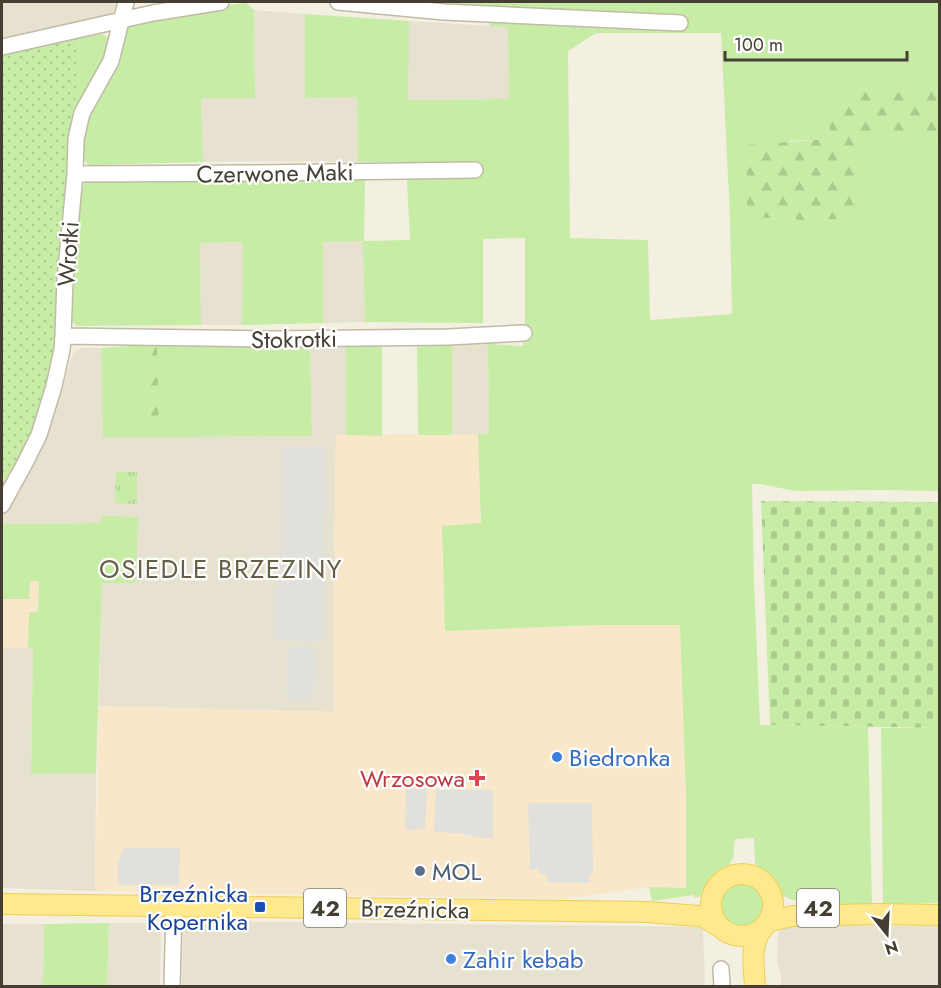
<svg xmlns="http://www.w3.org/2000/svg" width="941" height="988" viewBox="0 0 941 988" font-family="Jost,sans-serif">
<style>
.residential{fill:#e7e2cf}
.commercial{fill:#f8e8c9}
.grass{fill:#c6eca5;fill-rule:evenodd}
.forest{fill:url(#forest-firs)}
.cemetery{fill:url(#cemetery-stones)}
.park{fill:url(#park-tufts)}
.garden{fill:url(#garden-dots)}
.parking{fill:#e2e0db}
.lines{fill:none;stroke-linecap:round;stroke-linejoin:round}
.minor-casing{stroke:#c1bba6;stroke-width:18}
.major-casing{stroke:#efce53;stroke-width:22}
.minor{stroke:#fff;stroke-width:15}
.major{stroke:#ffe98e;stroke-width:20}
.shop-dot{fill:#3f7fe0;stroke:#fff;stroke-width:2}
.health-dot{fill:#e0444e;stroke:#fff;stroke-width:2}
.service-dot{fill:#5c6f8a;stroke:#fff;stroke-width:2}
.transit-dot{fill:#1a4fb4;stroke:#fff;stroke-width:2}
.labels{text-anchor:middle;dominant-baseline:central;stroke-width:4.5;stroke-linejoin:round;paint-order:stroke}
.shield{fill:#fff;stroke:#7c7970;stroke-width:1.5}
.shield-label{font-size:22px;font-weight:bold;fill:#443f32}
.street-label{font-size:24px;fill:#443f32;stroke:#fff}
.shop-label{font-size:24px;fill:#366cbe;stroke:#fff;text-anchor:start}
.health-label{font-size:24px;fill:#be3a42;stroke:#fff;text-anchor:end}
.service-label{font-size:24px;fill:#4e5e75;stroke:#fff;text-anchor:start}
.transit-label{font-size:24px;fill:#164399;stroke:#fff;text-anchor:end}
.neighbourhood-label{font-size:26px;letter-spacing:1.5px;fill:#685e48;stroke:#fff}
</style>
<defs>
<pattern id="forest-firs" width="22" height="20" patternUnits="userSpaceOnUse" patternTransform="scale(1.5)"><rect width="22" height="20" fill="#c6eca5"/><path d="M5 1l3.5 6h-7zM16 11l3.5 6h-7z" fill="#abcb8e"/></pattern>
<pattern id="cemetery-stones" width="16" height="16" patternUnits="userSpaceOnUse" patternTransform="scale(1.5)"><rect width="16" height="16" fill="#c6eca5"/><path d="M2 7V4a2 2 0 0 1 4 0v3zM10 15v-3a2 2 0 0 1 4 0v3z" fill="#abcb8e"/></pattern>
<pattern id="park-tufts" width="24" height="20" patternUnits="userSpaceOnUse" patternTransform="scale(1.5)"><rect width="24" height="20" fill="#c6eca5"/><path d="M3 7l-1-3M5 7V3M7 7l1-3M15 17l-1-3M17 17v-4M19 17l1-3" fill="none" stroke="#abcb8e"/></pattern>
<pattern id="garden-dots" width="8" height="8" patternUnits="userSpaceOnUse" patternTransform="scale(1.5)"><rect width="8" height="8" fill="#c6eca5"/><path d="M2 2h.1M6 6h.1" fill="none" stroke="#abcb8e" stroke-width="1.8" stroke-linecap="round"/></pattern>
</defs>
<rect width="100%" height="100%" fill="#f3efe1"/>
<!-- residential -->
<path class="residential" d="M2,2H119L117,17L2,41Z
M254,10L305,14V97H357L358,162L254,161L203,162L201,98H255Z
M409,21L508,27L510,99L407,100Z
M364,241L365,322L323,323V242Z
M244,242L242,325H201L200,243Z
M488,344L489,435H452V345Z
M310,345H346V435L336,436L333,636L334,712L99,706L102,582L101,523L2,524V512L43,440L47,438L73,353L81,348H101L104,437L312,435Z
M2,647L33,648L31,774L96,773L95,891L2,888Z
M189,921L703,927L705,986H182L183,924Z
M109,923H161L160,986H107Z
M2,924H44L43,986H2Z
M779,925L939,926V986H781V974L777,962Z"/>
<!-- commercial -->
<path class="commercial" d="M478,434L481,524L443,526L442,560L446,631L595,625H680L686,796V888L649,887L563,899L95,891L99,706L334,712L333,636L336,435Z
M30,581H39L38,613H29L28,648L2,647V599H29Z"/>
<!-- grass -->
<path class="grass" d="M400,2H939V95L935,90L886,92L864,88L846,93L830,119L829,139L790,141L747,217L802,220L843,219L857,213L861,184V136L877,138L906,132L927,138L939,136V491L879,490L796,491L760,484H752L754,583L760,725L868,727L872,907H832L790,899L782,895L755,863L754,838L735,839L733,858L729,865L700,896L695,898L693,895L652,901L649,887L686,888V796L680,625H595L445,631L442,526L481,523L478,434H489L488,344L523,346L525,322V238L483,239V323L365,322L363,241L323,242V323L242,325L243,242L200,243L201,325L77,326L72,321L78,198L86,180L365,179L364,241L410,240L406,162H358L357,97L305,98V14L409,21L408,100L509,99L508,27L489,26L491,10ZM596,33H721L730,217L732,314L650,320L648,240L570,238L568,51Z
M246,3L254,10L255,98H201L203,162L88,165L82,156V137L91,109L129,24L205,8Z
M102,34L110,39L108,49L73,122L80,38Z
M157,344L310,345L312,436L159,437L156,345L148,373L150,421L138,437H103L101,348Z
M419,344L452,345V435H418L417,348Z
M346,345L380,346L382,348V436L346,435Z
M102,516L138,517L136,583H102L96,773L31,774L33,649L28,648L29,612H38L39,581H30L29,599H2V524L101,523Z
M881,728H939V903L883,904Z
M719 905a23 23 0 1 1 46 0a23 23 0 1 1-46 0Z
M109,923L107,986H43L44,924Z"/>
<!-- forest -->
<path class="forest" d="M864,88L886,92L935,90L939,95V136L927,138L906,132L877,138L862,136L861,184L857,213L843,219L802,220L747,217V145L829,139L830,119L846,93Z
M157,344L159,437H138L150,421C149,396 143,367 157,344Z"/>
<!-- cemetery -->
<path class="cemetery" d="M761,501L939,502V728L770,725Z"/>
<!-- park -->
<path class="park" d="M116,472H137V504L115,503Z"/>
<!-- garden -->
<path class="garden" d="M80,38L56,359L29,448L2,493V55Z"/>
<!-- parking -->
<path class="parking" d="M326,446L323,642L273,641L274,588L280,587L282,447Z
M287,647H316L314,699H286Z
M406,789H427L425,829L405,830Z
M436,789L493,790V838H481L458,833L434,832Z
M528,803H592L593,873L589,875V883L546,882L547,875L539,874L538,869L530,870Z
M125,848H180L179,885H118V862L122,852Z"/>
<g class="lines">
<!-- minor casing -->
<g class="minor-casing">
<path id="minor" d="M338,2L444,12L680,23
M2,47L153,13L221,2
M75,174L260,173L475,170
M63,336L272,339L448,337L524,333
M2,505L24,465L39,435L54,386L62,350L63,336L65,280L75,174L76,139L82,113L111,61L126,2
M721,969L722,986
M172,986L174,906"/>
</g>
<!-- major casing -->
<g class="major-casing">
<path id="major" d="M711 905a31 31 0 1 1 62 0a31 31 0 1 1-62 0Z
M2,904L648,912L698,916L704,917L718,926
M766,924L773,920L793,916L878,914L940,915
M755,986C754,966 749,945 763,928"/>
</g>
<!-- minor -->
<use href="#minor" class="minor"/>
<!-- major -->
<use href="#major" class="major"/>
</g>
<!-- markers -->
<g class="shop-dot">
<circle cx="557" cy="757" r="6"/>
<circle cx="451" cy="959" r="6"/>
</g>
<path class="health-dot" d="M474 769h6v6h6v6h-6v6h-6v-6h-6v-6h6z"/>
<circle class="service-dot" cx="420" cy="871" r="6"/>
<rect class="transit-dot" x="254" y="901" width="12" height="12" rx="3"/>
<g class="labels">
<!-- shield labels -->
<g class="shield">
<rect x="304" y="889" width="42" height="38" rx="4.5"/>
<rect x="797" y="889" width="42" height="38" rx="4.5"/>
</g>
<g class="shield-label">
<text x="325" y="908">42</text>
<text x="818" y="908">42</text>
</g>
<!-- street labels -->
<g class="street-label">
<text transform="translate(275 173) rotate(-1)">Czerwone Maki</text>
<text transform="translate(68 254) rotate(-86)">Wrotki</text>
<text transform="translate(294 339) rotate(-1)">Stokrotki</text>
<text transform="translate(415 909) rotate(1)">Brzeźnicka</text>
</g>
<!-- shop labels -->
<g class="shop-label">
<text x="569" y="757">Biedronka</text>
<text x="463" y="959">Zahir kebab</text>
</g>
<!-- health labels -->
<g class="health-label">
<text x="465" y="778">Wrzosowa</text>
</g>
<!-- service labels -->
<g class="service-label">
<text x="432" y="871">MOL</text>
</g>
<!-- transit labels -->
<g class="transit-label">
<text x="248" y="893">Brzeźnicka<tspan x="248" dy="28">Kopernika</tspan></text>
</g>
<!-- neighbourhood labels -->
<g class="neighbourhood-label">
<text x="221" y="569">OSIEDLE BRZEZINY</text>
</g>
</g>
<!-- border -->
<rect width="941" height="988" fill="none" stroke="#443f32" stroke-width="6"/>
<!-- north arrow -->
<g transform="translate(887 934) rotate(162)" stroke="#ffffff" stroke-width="4.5" paint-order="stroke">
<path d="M0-4.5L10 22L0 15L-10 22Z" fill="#443f32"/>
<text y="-9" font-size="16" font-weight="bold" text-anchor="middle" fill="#443f32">N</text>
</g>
<!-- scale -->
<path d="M725 51v9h182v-9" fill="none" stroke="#443f32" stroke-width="3"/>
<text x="734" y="51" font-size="18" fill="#443f32" stroke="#ffffff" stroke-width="4.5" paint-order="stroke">100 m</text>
</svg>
